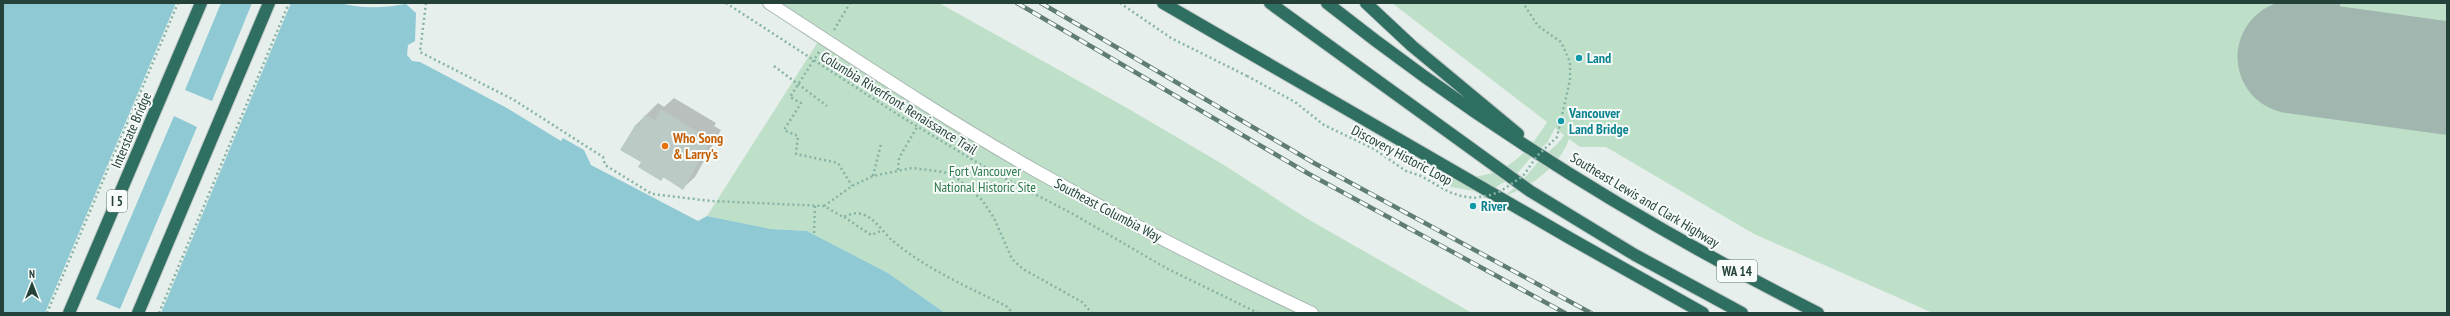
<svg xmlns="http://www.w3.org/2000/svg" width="2450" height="316" viewBox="0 0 2450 316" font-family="'PT Sans Narrow',sans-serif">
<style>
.green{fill:#bfe0c8}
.water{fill:#8ec9d4}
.pier{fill:#e6efeb;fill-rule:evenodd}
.shadow{fill:#0003}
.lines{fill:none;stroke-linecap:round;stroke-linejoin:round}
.taxiway{stroke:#a2b6b0;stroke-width:45}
.runway{stroke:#a2b6b0;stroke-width:113}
.building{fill:#bbcac4}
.tertiary-casing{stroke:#a8b8b2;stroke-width:14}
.motorway-casing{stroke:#c2cac8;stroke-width:14}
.path{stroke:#86b3a5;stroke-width:2.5;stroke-dasharray:2 3;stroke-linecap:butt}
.tertiary{stroke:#fff;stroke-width:12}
.motorway{stroke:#2f6f62;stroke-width:12}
.rail-casing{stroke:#5f7d75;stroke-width:4.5}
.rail{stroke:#f7fbf9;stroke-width:3;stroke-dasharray:9;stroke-linecap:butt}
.path-bridge{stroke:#86b3a5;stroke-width:2.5;stroke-dasharray:2 3;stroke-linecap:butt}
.culture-dot{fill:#0f9aa8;stroke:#f7fbf9;stroke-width:1.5}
.food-dot{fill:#e8710a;stroke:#f7fbf9;stroke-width:1.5}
.labels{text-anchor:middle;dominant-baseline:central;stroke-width:4;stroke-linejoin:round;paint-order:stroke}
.shield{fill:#f7fbf9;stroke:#637a73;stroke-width:1}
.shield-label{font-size:13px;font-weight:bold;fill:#24423a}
.culture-label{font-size:14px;font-weight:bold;fill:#0d838f;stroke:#f7fbf9;text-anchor:start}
.street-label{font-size:14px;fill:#24423a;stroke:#f7fbf9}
.food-label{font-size:14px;font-weight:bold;fill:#c56008;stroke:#f7fbf9;text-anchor:start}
.park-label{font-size:14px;fill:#2d7a4b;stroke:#f7fbf9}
</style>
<rect width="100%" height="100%" fill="#e6efeb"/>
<!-- green -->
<path class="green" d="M769,3H939L1127,108L1224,165L1306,218L1472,313H945L888,273L807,231L771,229L707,216L821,37Z
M1392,3H2306C2303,28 2295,52 2290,78L2447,100V313H1933L1754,234L1606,147H1580L1569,139C1559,167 1531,187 1504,196C1519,186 1527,175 1538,162C1546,152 1557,147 1564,135L1555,128L1547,143L1533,155L1516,175L1496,187L1473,191L1451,187L1434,174C1489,185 1519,168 1547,122Z
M2330,3H2447V55C2415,50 2325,50 2330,3Z"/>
<!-- water -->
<path class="water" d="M3,3H340C363,9 383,8 406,4L416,13L415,41L408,45L407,55L412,61L420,62L505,107L561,141L563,138L584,150L591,165L698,221L707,216L771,229L807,231L888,273L945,313H3Z"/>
<!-- pier -->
<path class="pier" d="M176,3H221L185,90L212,101L252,3H291L161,313H45ZM174,116L197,127L120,309L96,299Z"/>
<!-- shadow -->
<path class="shadow" d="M674,98L716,123L714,126L721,130L695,177L683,188L664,177L661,180L642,162L636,125L658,103L664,107Z"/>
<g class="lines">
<!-- taxiway -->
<path class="taxiway" d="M2317,3L2320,25L2349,64"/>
<!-- runway -->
<path class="runway" d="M2294,57L2447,78"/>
</g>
<!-- building -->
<path class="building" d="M661,109L704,136L703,138L710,142L683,190L663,177L661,181L638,167L641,162L620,150L636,124L638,126L645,115L655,120Z"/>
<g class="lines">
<!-- tertiary casing -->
<g class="tertiary-casing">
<path id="tertiary" d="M769,3C858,61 946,120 1038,172C1127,222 1219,269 1312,313"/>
</g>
<!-- motorway casing -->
<g class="motorway-casing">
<path id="motorway" d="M1163,3L1573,240L1703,313
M1270,3L1530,191L1635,255L1742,313
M1327,3C1478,123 1645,226 1818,313
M1366,3L1412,46L1518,134
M69,313L201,3
M138,313L269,3"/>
</g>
<!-- path -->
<path class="path" d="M426,3L420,52L514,100L603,157L605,165L652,194L711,201L824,206L843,217C849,215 855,212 861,214C875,217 883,233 893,241C926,269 968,287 1006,306L1013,313
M726,3L900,116L998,175L1073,214L1166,268L1258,313
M1120,3L1171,38L1247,76
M834,30L850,3
M819,52L790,97L801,103L784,130L798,136L796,154L838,163L852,186
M774,66L827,106
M898,170L899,158L917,127
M873,176L881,144
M824,206L852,186L873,176L912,168L944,172L957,178L982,200L994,218L1012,259L1023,269L1082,302L1092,313
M844,217L871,235L881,231
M814,233L815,206
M47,313L178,3
M159,313L289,3"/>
<!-- tertiary -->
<use href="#tertiary" class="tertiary"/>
<!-- motorway -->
<use href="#motorway" class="motorway"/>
<!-- rail casing -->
<g class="rail-casing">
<path id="rail" d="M1017,3L1309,174L1565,313
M1041,3L1314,163L1591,313"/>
</g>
<!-- rail -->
<use href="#rail" class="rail"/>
<!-- path-bridge -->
<path class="path-bridge" d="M1247,76L1295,102L1324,125L1374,149L1406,171L1421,176L1449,192L1461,196L1474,198L1491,195L1501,191L1523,176L1537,156L1557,137L1570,80V62L1561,42L1538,26L1523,3"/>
</g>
<!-- markers -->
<g class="culture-dot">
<circle cx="1579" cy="58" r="4"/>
<circle cx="1561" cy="121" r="4"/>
<circle cx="1473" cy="206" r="4"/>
</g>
<circle class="food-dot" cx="665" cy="146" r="4"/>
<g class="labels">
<!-- shield labels -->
<g class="shield">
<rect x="107" y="190" width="20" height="22" rx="3"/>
<rect x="1717" y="260" width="40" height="22" rx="3"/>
</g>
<g class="shield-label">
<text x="117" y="201">I 5</text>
<text x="1737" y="271">WA 14</text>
</g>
<!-- culture labels -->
<g class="culture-label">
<text x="1587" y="58">Land</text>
<text x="1569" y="113">Vancouver<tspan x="1569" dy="16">Land Bridge</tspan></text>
<text x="1481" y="206">River</text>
</g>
<!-- street labels -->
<g class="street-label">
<text transform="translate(899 103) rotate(32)">Columbia Riverfront Renaissance Trail</text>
<text transform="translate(131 130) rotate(-67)">Interstate Bridge</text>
<text transform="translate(1402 155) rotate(28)">Discovery Historic Loop</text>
<text transform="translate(1645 200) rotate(31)">Southeast Lewis and Clark Highway</text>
<text transform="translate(1108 210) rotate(28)">Southeast Columbia Way</text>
</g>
<!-- food labels -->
<g class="food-label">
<text x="673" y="138">Who Song<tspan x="673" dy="16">&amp; Larry's</tspan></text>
</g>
<!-- park labels -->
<g class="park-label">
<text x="985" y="171">Fort Vancouver<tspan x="985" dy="16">National Historic Site</tspan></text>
</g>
</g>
<!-- border -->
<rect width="2450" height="316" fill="none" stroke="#24423a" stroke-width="8"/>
<!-- north arrow -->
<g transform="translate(32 284)" stroke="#f7fbf9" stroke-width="3" paint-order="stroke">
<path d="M0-3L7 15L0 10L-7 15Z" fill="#24423a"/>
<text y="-6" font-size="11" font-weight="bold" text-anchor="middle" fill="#24423a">N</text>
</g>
</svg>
